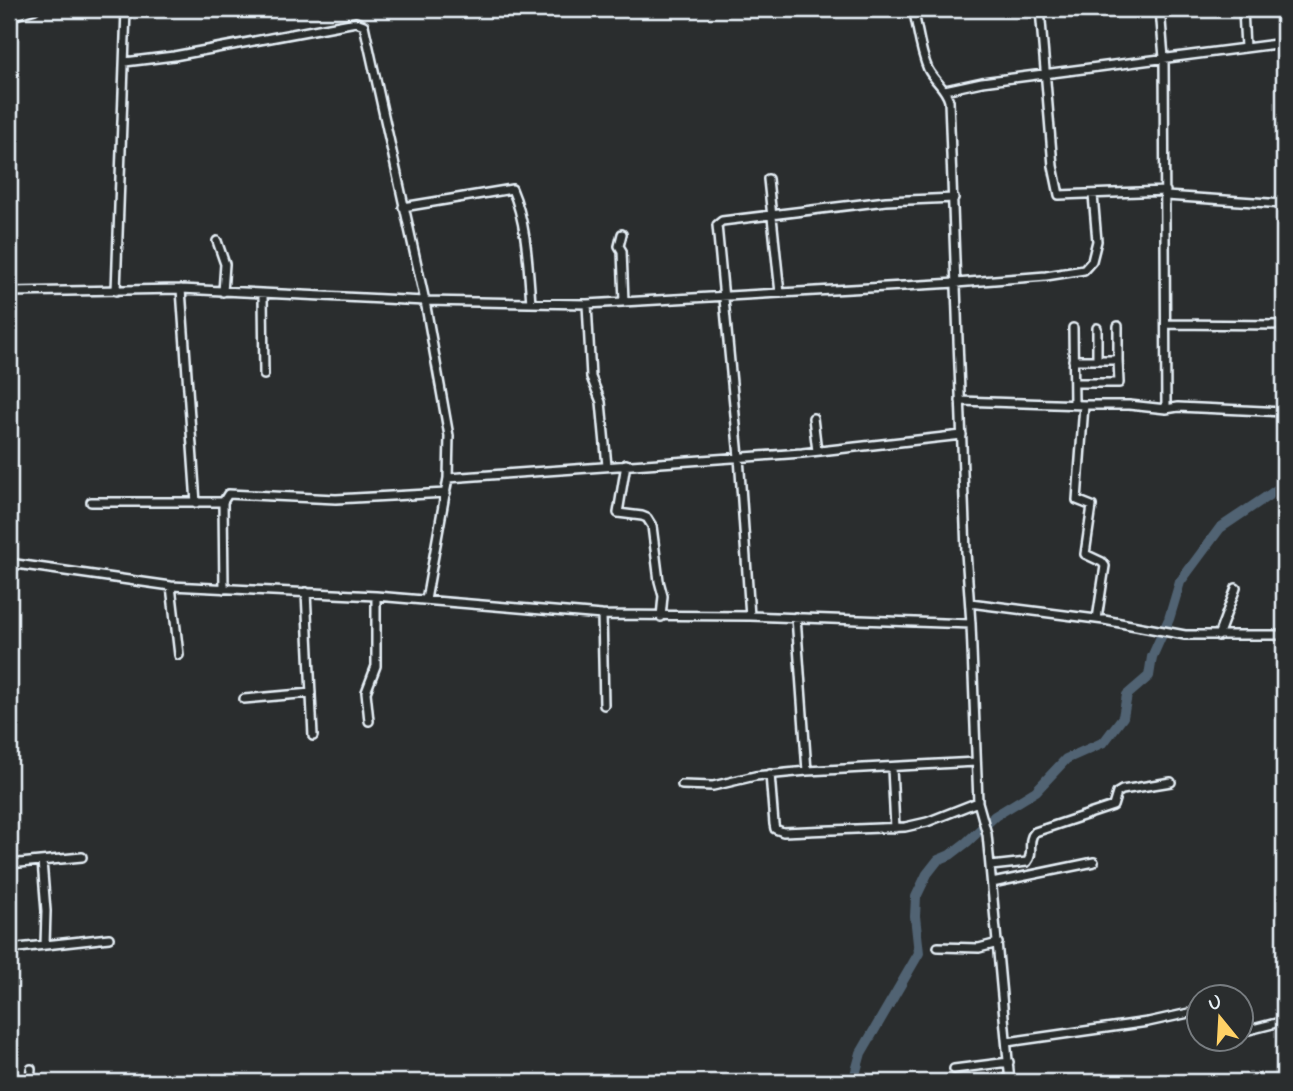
<svg xmlns="http://www.w3.org/2000/svg" width="1293" height="1091" viewBox="0 0 1293 1091" font-family="Mynerve,sans-serif">
<style>
.lines{fill:none;stroke-linecap:round;stroke-linejoin:round}
.river{stroke:#516373;stroke-width:10}
.minor-casing{stroke:#e8f1f8;stroke-width:12}
.minor{stroke:#2a2d2e;stroke-width:7}
</style>
<rect width="100%" height="100%" fill="#2a2d2e"/>
<filter id="ink" filterUnits="userSpaceOnUse"><feTurbulence type="fractalNoise" baseFrequency=".0143" numOctaves="2"/><feDisplacementMap in="SourceGraphic" scale="14" xChannelSelector="R" yChannelSelector="G"/><feConvolveMatrix kernelMatrix="1 2 1 2 8 2 1 2 1" color-interpolation-filters="sRGB"/></filter>
<g filter="url(#ink)">
<g class="lines">
<!-- river -->
<path class="river" d="M853,1082L861,1053L919,953L915,916L916,897L927,874L938,860L950,855L967,842L995,816L1036,791L1066,759L1104,742L1123,717L1127,695L1149,676L1152,657L1169,619L1180,582L1220,528L1284,485"/>
<!-- minor casing -->
<g class="minor-casing">
<path id="minor" d="M913,9C918,28 920,51 928,69C934,81 946,88 949,101L966,552L971,624L978,802L987,834L1010,1082
M1040,9L1053,166L1059,195L1166,191
M1160,9L1164,58L1166,409L1178,407L1284,412
M1243,9L1245,48
M9,17L35,9
M125,62L174,56L356,22L364,25L425,301L449,436L448,478L426,600
M945,90L982,82L1284,43
M768,179L780,293
M1166,196L1284,204
M403,207L512,189C527,224 528,266 531,303
M622,234L619,246L622,251L624,302
M217,241L225,264L223,292
M181,289L196,503
M116,291L126,9
M9,292L181,289L425,301L587,304L956,283L1046,276L1084,270L1092,261L1097,241L1093,195
M263,295L264,375
M587,304L591,377L601,402L607,466
M1167,324L1284,325
M1073,328L1074,404
M1097,328V360
M1073,360H1118V326
M1074,383H1119L1118,360
M960,401L1084,405H1129L1166,409
M1084,405L1077,500L1092,506L1085,554L1102,562L1105,566L1097,619
M813,418L817,451
M626,464L618,513L642,516L647,518L652,526L659,581L663,596L661,617
M448,478L802,453L962,435
M91,502H223
M9,563L171,586L376,596L602,615L750,616L971,624
M171,586L179,655
M224,589L223,502L228,494L336,499L446,493
M306,592L313,736
M970,603L1104,620L1185,635H1284
M602,615L604,705
M750,616L739,457L717,225L722,221L886,201L954,198
M796,617L807,771
M1218,636L1236,588
M244,699L311,693
M369,721L366,692L376,666V596
M892,768L895,828
M770,774L774,824L775,829L783,832L905,827L927,822L978,802
M682,785L713,786L755,776L807,771L976,762
M42,861L46,911L45,945
M9,864L82,857
M991,866L1027,862C1035,853 1026,841 1035,832L1113,806L1117,793L1122,790L1171,782
M992,883L1094,862
M938,947L979,948L998,943
M9,949L109,938
M1240,1023L1249,1030L1284,1021
M1007,1042L1148,1022L1198,1011
M954,1069L1009,1062
M30,1082L31,1069"/>
</g>
<!-- minor -->
<use href="#minor" class="minor"/>
</g>
</g>
<!-- margin -->
<rect width="1293" height="1091" fill="none" stroke="#2a2d2e" stroke-width="35"/>
<rect x="18" y="18" width="1258" height="1056" fill="none" stroke="#e8f1f8" stroke-width="2.5" filter="url(#ink)"/>
<!-- north arrow -->
<g transform="translate(1220 1018) rotate(342)"><circle r="33" fill="#2a2d2e" stroke="#767b7f" stroke-width="2"/>
<path d="M0-5L12 26L0 18L-12 26Z" fill="#ffd166"/>
<text y="-10" font-size="19" font-weight="bold" text-anchor="middle" fill="#e8f1f8">U</text>
</g>
</svg>
